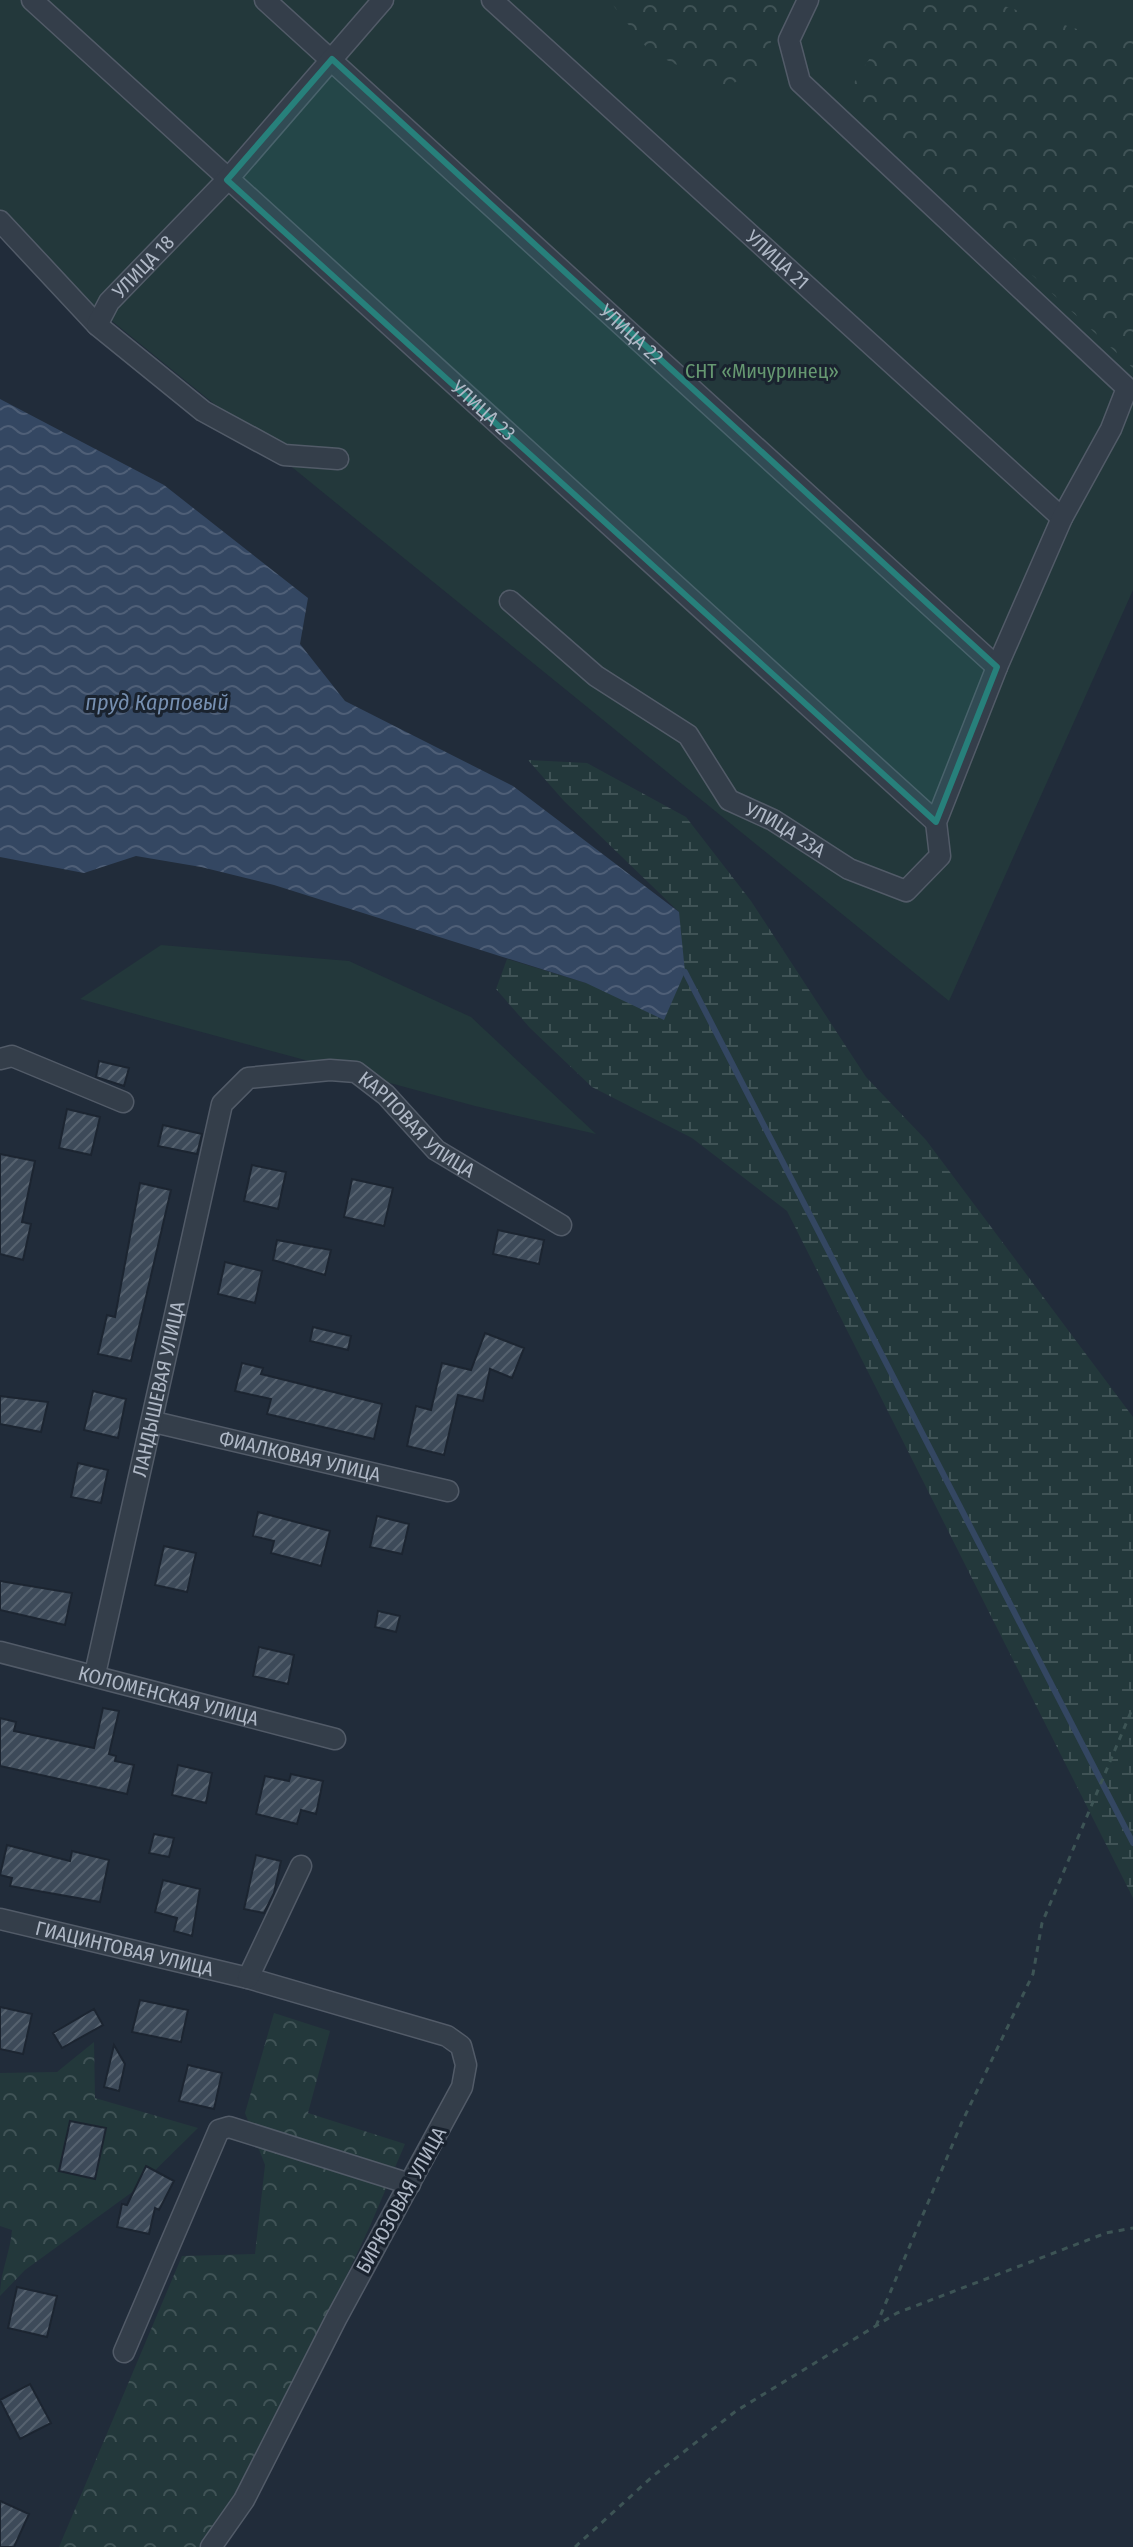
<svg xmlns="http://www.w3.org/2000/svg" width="1133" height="2547" viewBox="0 0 1133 2547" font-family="'Fira Sans Condensed',sans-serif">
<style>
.green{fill:#23383b}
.forest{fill:url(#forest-crowns)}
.wetland{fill:url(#wetland-marsh)}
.water{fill:url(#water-waves)}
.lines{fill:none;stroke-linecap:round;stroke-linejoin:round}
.stream{stroke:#344762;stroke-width:6}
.building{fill:url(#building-hatch);stroke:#1c2531;stroke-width:2}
.minor-casing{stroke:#525b68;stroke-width:23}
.path{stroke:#3d5455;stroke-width:3;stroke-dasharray:6 6;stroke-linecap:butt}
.minor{stroke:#343e4a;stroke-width:20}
.marked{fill:#27807b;fill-opacity:0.2;stroke:#27807b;stroke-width:6;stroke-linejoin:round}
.labels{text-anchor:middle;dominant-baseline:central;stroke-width:6;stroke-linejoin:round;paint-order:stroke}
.street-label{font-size:20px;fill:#afb8c6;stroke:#1a232f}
.park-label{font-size:20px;fill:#669871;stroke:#1a232f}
.water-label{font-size:22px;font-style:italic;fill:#768fb0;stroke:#1a232f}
</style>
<defs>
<pattern id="forest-crowns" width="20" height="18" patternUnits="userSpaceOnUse" patternTransform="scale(2)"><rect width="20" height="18" fill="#23383b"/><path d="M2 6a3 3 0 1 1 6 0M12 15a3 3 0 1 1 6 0" fill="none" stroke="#405356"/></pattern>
<pattern id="wetland-marsh" width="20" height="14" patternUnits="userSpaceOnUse" patternTransform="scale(2)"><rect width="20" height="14" fill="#23383b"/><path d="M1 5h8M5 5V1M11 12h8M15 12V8" fill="none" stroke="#405356"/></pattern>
<pattern id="water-waves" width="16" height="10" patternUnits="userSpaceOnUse" patternTransform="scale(2)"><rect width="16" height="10" fill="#344762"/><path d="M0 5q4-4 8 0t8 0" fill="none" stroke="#4f5f77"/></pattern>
<pattern id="building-hatch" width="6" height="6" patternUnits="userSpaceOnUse" patternTransform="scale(2)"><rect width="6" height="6" fill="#3d4a59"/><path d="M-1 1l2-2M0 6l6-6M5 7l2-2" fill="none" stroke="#56626f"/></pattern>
</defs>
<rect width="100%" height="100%" fill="#212c3a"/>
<!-- green -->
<path class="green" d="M0,0H1133V590L949,1001L0,230Z
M161,945L349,961L471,1017L596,1134L475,1106L80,999Z"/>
<!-- forest -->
<path class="forest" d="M609,0H776L779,3L766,65L725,88L650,52Z
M907,0H985L1093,34L1133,30V368L843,100Z
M274,2013L330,2031L308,2113L405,2144L370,2226L218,2547H59L182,2256L255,2254L265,2165L245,2113Z
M94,2042L95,2098L198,2128L135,2190L25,2270L0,2296C0,2272 10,2254 12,2230L0,2226V2073L57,2072Z"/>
<!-- wetland -->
<path class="wetland" d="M528,760L587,763L686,817L751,901L866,1077L926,1140L1133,1417V1898L787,1211L692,1138L592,1087L530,1028L496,989L507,959L586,983L679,912L564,801Z"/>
<!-- water -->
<path class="water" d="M0,399L164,485L308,598L300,644L345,701L513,786L679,912L685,972L664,1020L586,983L274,885L201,867L136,856L84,873L0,857Z"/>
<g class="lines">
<!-- stream -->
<path class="stream" d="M685,972L1133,1843"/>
</g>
<!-- building -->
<path class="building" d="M99,1061L129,1068L124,1086L96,1077Z
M67,1109L100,1117L91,1155L59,1148Z
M163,1125L202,1134L197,1154L158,1146Z
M0,1154L35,1161L22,1222L31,1224L23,1260L0,1254Z
M252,1165L286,1172L278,1209L244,1201Z
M352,1179L393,1188L384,1226L344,1217Z
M140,1183L171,1190L131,1361L98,1354L107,1315L115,1317Z
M498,1230L544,1240L539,1264L493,1254Z
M277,1240L331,1250L325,1275L273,1260Z
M225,1262L262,1271L255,1303L218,1294Z
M313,1327L351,1336L348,1350L310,1341Z
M485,1333L524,1348L512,1378L490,1369L483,1401L458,1395L444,1455L407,1446L416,1406L431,1410L442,1363L471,1370Z
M242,1363L263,1368L261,1374L382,1404L374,1439L267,1414L271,1399L235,1391Z
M93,1391L126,1399L118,1438L84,1430Z
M0,1396L48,1402L41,1432L0,1424Z
M78,1463L108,1470L101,1503L71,1497Z
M258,1512L330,1531L321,1566L271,1553L274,1541L253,1536Z
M377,1516L409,1524L402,1554L370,1547Z
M164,1546L196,1553L187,1592L155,1585Z
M0,1581L72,1593L65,1625L0,1610Z
M378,1611L400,1616L396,1632L375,1627Z
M259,1647L294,1655L288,1684L253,1676Z
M103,1708L119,1711L109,1754L116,1756L115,1761L134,1765L127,1794L0,1766V1718L16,1722L14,1731L94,1748Z
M178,1765L212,1773L206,1803L172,1795Z
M291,1774L323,1781L316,1814L301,1810L297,1824L256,1814L265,1776L289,1781Z
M154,1834L174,1838L169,1857L149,1853Z
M7,1845L70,1861L72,1851L109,1860L100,1902L10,1886L12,1878L0,1875Z
M256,1855L281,1861L274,1893L264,1913L244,1909Z
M163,1880L200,1889L192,1936L174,1931L177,1918L155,1912Z
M140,2000L188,2010L181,2042L132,2032Z
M0,2007L32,2014L23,2054L0,2049Z
M94,2009L103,2025L62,2048L53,2033Z
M114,2045L125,2064L119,2091L104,2087Z
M188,2065L222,2073L214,2109L179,2101Z
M70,2121L106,2128L95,2179L59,2171Z
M146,2166L174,2181L159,2210L155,2208L149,2234L117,2227L122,2204L127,2205Z
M17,2287L57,2296L47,2337L8,2328Z
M30,2384L51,2423L20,2439L0,2400Z
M0,2501L29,2514L14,2547H0Z"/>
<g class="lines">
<!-- minor casing -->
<g class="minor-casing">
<g id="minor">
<path id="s1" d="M32,0L936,822"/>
<path id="s2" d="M265,0L997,667"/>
<path id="s3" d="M492,0L1062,518"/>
<path d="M0,221L97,325"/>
<path id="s4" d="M338,459L284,455L203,411L97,325L109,302L227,180L383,0"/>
<path id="s5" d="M510,601L596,676L688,735L729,800L773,820L849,869L906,891L940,856L936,822L997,667L1062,518L1111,429L1127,388L800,82L789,40L808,0"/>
<path d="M0,1059L12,1056L123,1102"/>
<path id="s6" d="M154,1422L448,1491"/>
<path id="s7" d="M0,1652L335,1739"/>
<path id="s8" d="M95,1674L222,1104L248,1078L330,1070L356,1072L386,1095L436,1150L561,1225"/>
<path id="s9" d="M0,1919L248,1978L447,2036L461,2046L466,2065L462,2087L336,2319L244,2500L211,2547"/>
<path d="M248,1978L301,1866"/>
<path d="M124,2352L219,2130L229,2127L410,2184"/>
</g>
</g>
<!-- path -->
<path class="path" d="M876,2326L962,2122L1033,1974L1042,1923L1133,1707
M575,2547L653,2476L736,2411L897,2313L1106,2233L1133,2228"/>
<!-- minor -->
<use href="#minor" class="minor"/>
</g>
<!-- marked area -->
<path class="marked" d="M332,59L997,667L936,822L227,180Z"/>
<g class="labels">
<!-- street labels -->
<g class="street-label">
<text stroke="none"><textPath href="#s3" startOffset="386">УЛИЦА 21</textPath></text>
<text stroke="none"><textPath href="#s4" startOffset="358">УЛИЦА 18</textPath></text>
<text stroke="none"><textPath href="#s2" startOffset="496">УЛИЦА 22</textPath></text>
<text stroke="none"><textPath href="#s1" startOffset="610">УЛИЦА 23</textPath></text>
<text stroke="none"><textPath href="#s5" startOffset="364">УЛИЦА 23А</textPath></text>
<text stroke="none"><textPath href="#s8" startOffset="810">КАРПОВАЯ УЛИЦА</textPath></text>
<text stroke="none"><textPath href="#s8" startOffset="292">ЛАНДЫШЕВАЯ УЛИЦА</textPath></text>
<text stroke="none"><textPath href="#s6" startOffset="150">ФИАЛКОВАЯ УЛИЦА</textPath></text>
<text stroke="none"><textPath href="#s7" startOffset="174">КОЛОМЕНСКАЯ УЛИЦА</textPath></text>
<text stroke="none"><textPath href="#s9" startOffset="128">ГИАЦИНТОВАЯ УЛИЦА</textPath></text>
<text transform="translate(401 2200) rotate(-61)">БИРЮЗОВАЯ УЛИЦА</text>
</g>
<!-- park labels -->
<g class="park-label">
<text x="762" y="371">СНТ «Мичуринец»</text>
</g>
<!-- water labels -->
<g class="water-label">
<text x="157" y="702">пруд Карповый</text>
</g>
</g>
</svg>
